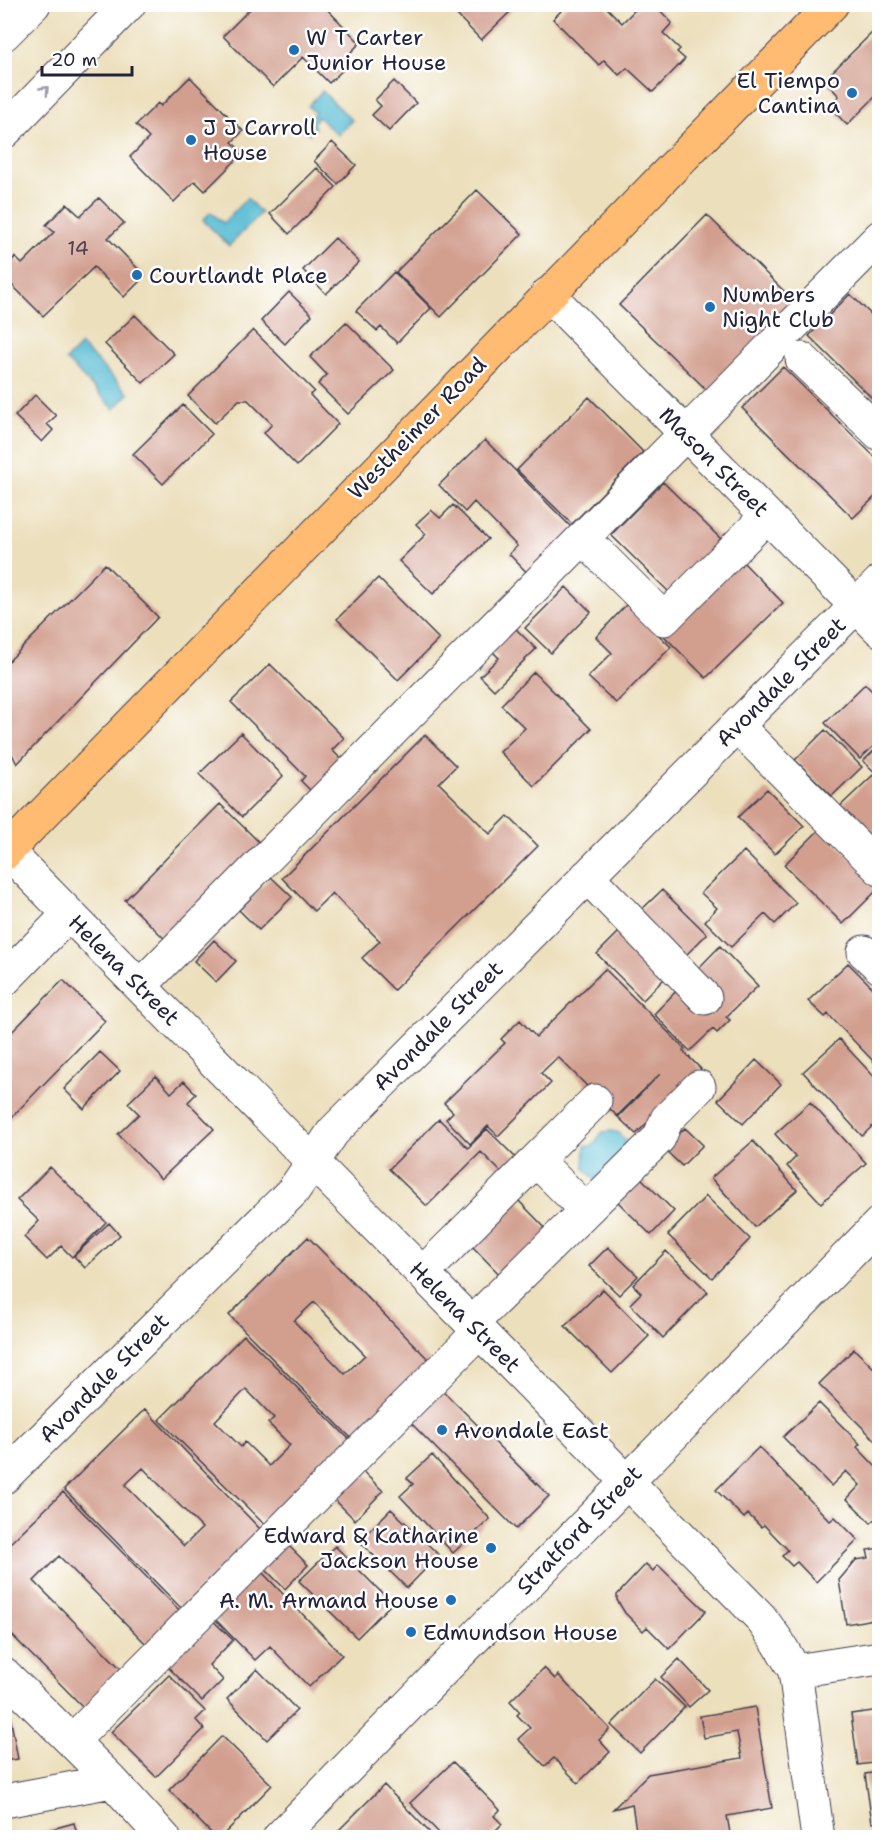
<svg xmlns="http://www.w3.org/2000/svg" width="884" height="1842" viewBox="0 0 884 1842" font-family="'Shantell Sans',sans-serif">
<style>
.water{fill:#55bbd3;stroke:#3c6e87;stroke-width:1.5}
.building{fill:#d29f8f;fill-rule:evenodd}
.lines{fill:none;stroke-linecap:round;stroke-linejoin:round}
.minor-casing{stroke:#403e4e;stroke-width:35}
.major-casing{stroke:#403e4e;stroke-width:35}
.minor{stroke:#fff;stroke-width:33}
.major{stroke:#ffbb71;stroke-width:33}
.oneway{stroke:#9c9ca7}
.poi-dot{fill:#1f6fb2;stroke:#fff;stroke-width:2}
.labels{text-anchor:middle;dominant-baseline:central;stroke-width:5;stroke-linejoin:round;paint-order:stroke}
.number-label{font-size:20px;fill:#4e4150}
.poi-label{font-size:22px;fill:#22223b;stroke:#fff;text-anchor:start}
.street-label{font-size:22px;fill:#22223b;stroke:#fff}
</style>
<rect width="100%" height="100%" fill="#fff"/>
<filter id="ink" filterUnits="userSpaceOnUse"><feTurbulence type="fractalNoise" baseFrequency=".0167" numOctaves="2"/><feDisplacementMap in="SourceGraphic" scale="12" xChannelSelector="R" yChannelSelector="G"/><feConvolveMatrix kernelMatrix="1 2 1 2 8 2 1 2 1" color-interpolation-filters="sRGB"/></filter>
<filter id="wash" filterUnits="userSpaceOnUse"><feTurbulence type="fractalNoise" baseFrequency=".008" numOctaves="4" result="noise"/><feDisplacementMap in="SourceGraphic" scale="24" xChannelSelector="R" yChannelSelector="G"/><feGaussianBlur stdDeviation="1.35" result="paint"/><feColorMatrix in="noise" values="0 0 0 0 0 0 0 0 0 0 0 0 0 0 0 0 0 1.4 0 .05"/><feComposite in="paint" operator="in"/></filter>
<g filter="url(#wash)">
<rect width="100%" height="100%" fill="#ecdfbc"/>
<!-- water -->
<path class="water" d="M322,91L352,120L338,135L318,117L313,122L315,128L309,134L300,126V123L307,116L309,118L315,113L308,106Z
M247,198L261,213L229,246L203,220L211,212L223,223Z
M81,345L129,394L114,409L66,360Z
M610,1131L617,1132L632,1147L597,1182L584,1168L585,1146H592L603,1132Z"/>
<g id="blocks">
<!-- building -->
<path class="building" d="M255,4H322L360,43L341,62L346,67L329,83L303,57L273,87L223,36Z
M465,4H515L516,6L481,40L456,14Z
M641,4H654L672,23L663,33L680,49L677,52L685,59L653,92L627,68L619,75L604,60L599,65L553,19L567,5H604L622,23Z
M880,25V92L847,125L829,106L839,96L824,80Z
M190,77L243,131L232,142L243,153L205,191L195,181L174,202L130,157L149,138L136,125L158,103L161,106Z
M394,81L416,103L389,131L372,115L381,106L375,100Z
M332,142L356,165L338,184L314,161Z
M317,168L336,187L289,234L270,214Z
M477,190L522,234L441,317L396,272Z
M99,198L124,223L108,238L145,276L124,297L94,267L43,316L4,277V268L15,257L22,264L54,232L46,225L67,204L80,216Z
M707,215L801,308L714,397L619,305Z
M335,238L359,262L326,294L303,270Z
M394,272L431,308L397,343L381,327L377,331L356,311Z
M289,292L312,315L285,344L261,321Z
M850,294L880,323V406L809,336Z
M135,315L174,354L143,383L105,344Z
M346,322L394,370L348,414L318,384L327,375L310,357Z
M253,330L314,391L310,395L338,424L297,466L264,433L272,424L248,400H239L215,423L188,396Z
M783,367L880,462V492L853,518L742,408Z
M35,395L56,416L47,424L53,430L42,442L15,416Z
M589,397L643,452L572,524L517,470Z
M183,405L212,434L163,484L133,454Z
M485,440L579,535L534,580L509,554L517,546L474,502L465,512L439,485Z
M663,482L723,541L671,594L611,535Z
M453,505L488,539L433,594L399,561L426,534L416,524L431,510L440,518Z
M740,559L783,603L706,678L663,635Z
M105,564L158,617L17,764L4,738V666Z
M378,578L439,639L398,680L337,619Z
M566,587L591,612L551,653L525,628Z
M627,604L671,647L616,703L588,677L612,653L596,637Z
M513,626L536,649L494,690L480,676L499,658L490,649Z
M270,664L344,738L332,750L350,768L319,799L301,781L305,776L231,702Z
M534,672L591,729L534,786L500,752L525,728L501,705Z
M865,684L880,699V740L860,759L825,723Z
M825,730L862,767L832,796L795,760Z
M241,733L283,776L242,817L199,774Z
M425,735L456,766L439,783L490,834L508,816L538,846L394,990L362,958L380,941L332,893L314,911L282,878Z
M880,745V777L863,761Z
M873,775L880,782V860L834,812Z
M767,789L804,826L775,854L738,817Z
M220,804L266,849L171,945L125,900Z
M821,828L880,887L843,924L784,865Z
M744,851L796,903L775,924L765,914L731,947L705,921L717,908L701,893Z
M271,877L292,897L259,930L239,910Z
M662,890L707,934L682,959L637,914Z
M621,930L667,976L643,1000L597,954Z
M214,940L236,961L216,982L194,961Z
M720,946L758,986L726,1017L730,1020L717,1033L713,1029L690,1051L654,1014Z
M848,963L880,995V1072L874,1066L876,1064L828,1014L825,1017L808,1001Z
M605,969L685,1049L683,1051L701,1069L636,1134L618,1117L660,1074L617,1116L558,1057L541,1073L551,1083L498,1136L488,1126L470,1144L446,1119L453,1112L444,1103L505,1043L501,1039L520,1020L536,1037Z
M63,980L105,1021L4,1125V1040Z
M839,1039L880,1083V1119L862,1136L803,1072Z
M100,1052L120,1071L84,1109L64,1089Z
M756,1060L781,1084L743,1124L718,1100Z
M156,1076L171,1093L184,1081L196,1094L188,1102L214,1129L161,1179L118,1134L139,1114L128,1103Z
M810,1102L866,1163L821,1203L787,1166L796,1157L775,1134Z
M439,1119L468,1148L487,1129L516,1158L501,1172L481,1152L427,1206L389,1169Z
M685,1128L703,1145L682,1166L664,1149Z
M753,1141L797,1190L755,1227L711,1178Z
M50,1167L106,1222L72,1257L61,1246L47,1260L24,1237L39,1221L17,1200Z
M639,1176L674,1211L651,1235L616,1200Z
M706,1196L750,1239L712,1278L668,1235Z
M518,1200L551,1234L505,1280L472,1246Z
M109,1223L120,1235L85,1268L74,1256Z
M308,1237L432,1363L353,1440L229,1315ZM314,1302L365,1355L345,1374L294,1321Z
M608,1247L638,1276L619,1295L589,1266Z
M666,1251L708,1292L663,1338L630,1304L641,1293L633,1285Z
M603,1289L649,1336L612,1373L565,1326Z
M244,1335L354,1444L269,1529L159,1420ZM246,1389L274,1418L268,1423L290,1445L269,1466L245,1442L241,1447L215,1421Z
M854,1349L880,1374V1445L819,1384Z
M434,1382L549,1496L516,1529L402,1414Z
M819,1403L860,1444L857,1447L877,1468L880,1465V1515L871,1523L847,1499L860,1485L846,1471L831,1486L783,1437Z
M145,1409L260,1529L181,1608L64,1489ZM143,1468L202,1528L184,1546L125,1485Z
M759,1447L830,1521L835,1517L858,1540L816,1582L797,1562L792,1566L782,1556L788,1550L764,1525L761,1527L748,1514L744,1518L716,1490Z
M432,1455L490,1519L453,1553L400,1496L413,1484L407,1478Z
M355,1464L383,1491L355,1520L327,1492Z
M63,1492L181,1612L147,1645L59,1556L34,1581L125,1673L87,1711L4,1627V1549Z
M391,1509L439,1555L407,1588L359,1541Z
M284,1541L308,1565L285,1589L261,1565Z
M335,1546L392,1603L357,1638L299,1581Z
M880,1548V1618L846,1624L839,1580L856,1560L869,1558L867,1550Z
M646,1564L653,1571L658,1565L706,1611L669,1649L647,1627L643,1631L625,1613L617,1600V1595Z
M258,1568L342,1655L309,1687L270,1646L255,1660L210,1614Z
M207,1615L233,1640L209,1665L223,1680L202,1701L162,1661Z
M679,1659L708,1690L689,1707L661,1677Z
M544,1668L555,1679L558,1675L610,1729L599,1740L610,1752L578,1783L554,1758L545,1766L518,1739L530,1728L517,1715L520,1712L510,1701Z
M257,1669L297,1710L267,1740L227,1699Z
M169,1675L205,1711L196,1720L204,1729L156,1777L111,1732Z
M655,1679L685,1707L640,1753L611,1725Z
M755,1707L772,1808L727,1816L730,1833L710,1838H647L645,1829L636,1830L632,1804L613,1809L648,1774L742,1758L737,1732L704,1738L700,1716Z
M880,1710V1762L858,1765L851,1714Z
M10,1716L18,1759L4,1761V1717Z
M222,1736L272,1785L220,1838H216L169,1790Z
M453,1762L500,1810L494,1816L502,1824L488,1838H476L473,1834L469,1838H452L446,1832L442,1836L410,1803Z
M880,1772V1822L872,1823L865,1774Z
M384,1785L435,1838H331Z
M74,1823L78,1838H23V1837Z"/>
</g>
</g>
<g filter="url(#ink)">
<use href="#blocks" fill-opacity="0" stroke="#403e4e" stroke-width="1.5"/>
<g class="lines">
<!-- minor casing -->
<g class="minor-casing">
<path id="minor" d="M4,34L34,4
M4,132L129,4
M548,294L880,630
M802,359L880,434
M598,553L664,619L767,516
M737,726L880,869
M7,851L760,1617L778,1642L795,1671L818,1838
M587,876L705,998
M864,952L880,967
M4,980L69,914
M140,986L880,237
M536,1160L575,1199
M423,1273L595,1101
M472,1323L659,1138L667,1119L699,1087
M4,1477L293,1191L333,1132L880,582
M795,1671L880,1658
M4,1674L112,1781L164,1838
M72,1741L480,1331
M4,1801L112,1781
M279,1838L880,1223"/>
</g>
<!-- major casing -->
<g class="major-casing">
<path id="major" d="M4,854L832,4"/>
</g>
<!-- minor -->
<use href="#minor" class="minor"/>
<!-- major -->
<use href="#major" class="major"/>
</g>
<!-- one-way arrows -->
<defs><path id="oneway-chevron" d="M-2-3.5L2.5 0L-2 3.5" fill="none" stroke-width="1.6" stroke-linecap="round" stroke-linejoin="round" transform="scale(1.5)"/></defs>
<use class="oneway" href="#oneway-chevron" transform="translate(45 90) rotate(-46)"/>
</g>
<!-- markers -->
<g class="poi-dot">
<circle cx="294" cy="50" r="6"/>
<circle cx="852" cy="93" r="6"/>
<circle cx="191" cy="140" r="6"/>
<circle cx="137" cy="275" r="6"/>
<circle cx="710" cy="307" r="6"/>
<circle cx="442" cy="1430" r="6"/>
<circle cx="491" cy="1548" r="6"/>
<circle cx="451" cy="1600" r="6"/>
<circle cx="411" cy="1632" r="6"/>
</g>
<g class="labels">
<!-- number labels -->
<g class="number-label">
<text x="78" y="248">14</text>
</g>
<!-- poi labels -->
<g class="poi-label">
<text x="306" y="37">W T Carter<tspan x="306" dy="25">Junior House</tspan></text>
<text x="840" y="80" text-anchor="end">El Tiempo<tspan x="840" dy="25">Cantina</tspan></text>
<text x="203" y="127">J J Carroll<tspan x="203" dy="25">House</tspan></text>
<text x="149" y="275">Courtlandt Place</text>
<text x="722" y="294">Numbers<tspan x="722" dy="25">Night Club</tspan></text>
<text x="454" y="1430">Avondale East</text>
<text x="479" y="1535" text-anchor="end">Edward &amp; Katharine<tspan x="479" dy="25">Jackson House</tspan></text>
<text x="439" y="1600" text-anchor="end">A. M. Armand House</text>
<text x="423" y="1632">Edmundson House</text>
</g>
<!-- street labels -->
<g class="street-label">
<text transform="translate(417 428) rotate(-46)">Westheimer Road</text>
<text transform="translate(714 462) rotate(45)">Mason Street</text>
<text transform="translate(781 682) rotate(-45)">Avondale Street</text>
<text transform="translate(124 970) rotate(45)">Helena Street</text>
<text transform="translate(438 1026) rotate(-45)">Avondale Street</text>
<text transform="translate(465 1317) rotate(45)">Helena Street</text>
<text transform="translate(104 1378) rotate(-45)">Avondale Street</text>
<text transform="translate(579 1530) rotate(-46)">Stratford Street</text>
</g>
</g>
<!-- margin -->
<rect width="884" height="1842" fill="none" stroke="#fff" stroke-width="24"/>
<!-- scale -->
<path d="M42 66v9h90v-9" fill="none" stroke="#22223b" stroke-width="3"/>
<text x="51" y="66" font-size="18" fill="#22223b" stroke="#ffffff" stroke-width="4.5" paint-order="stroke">20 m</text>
</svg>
